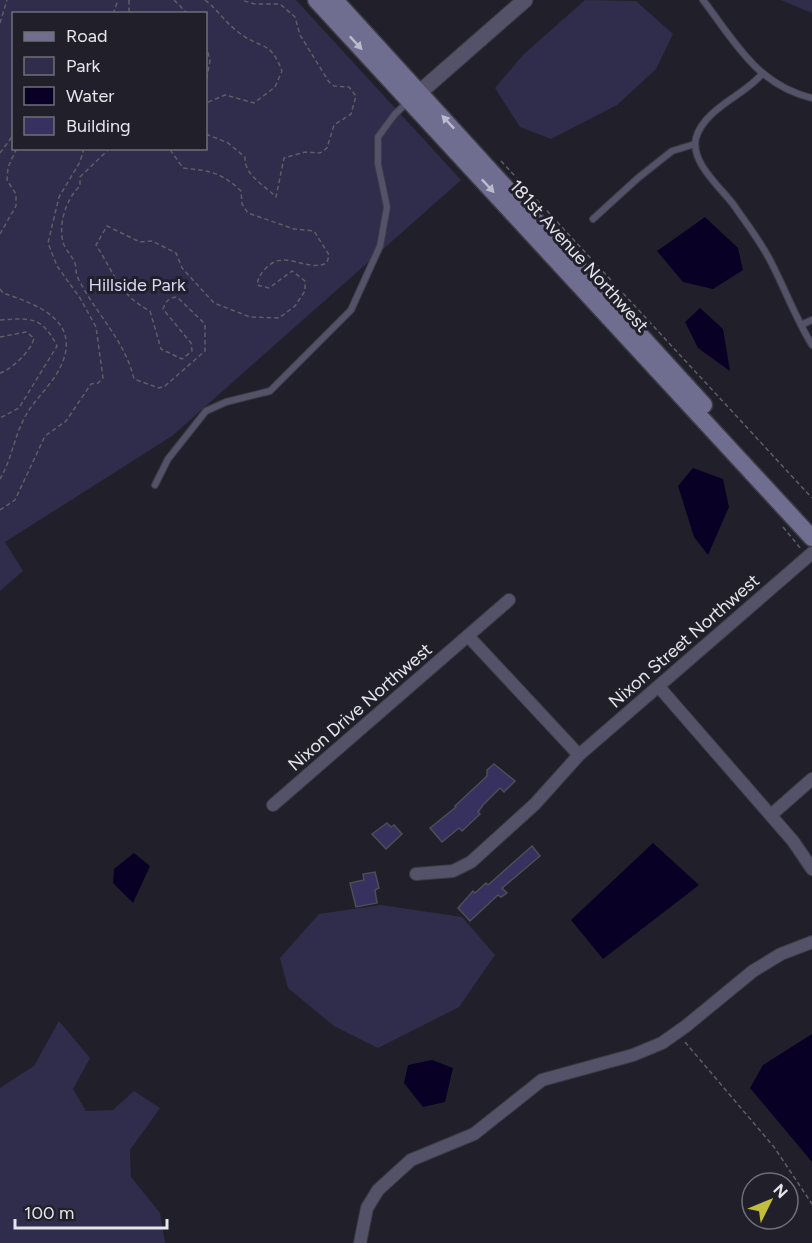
<svg xmlns="http://www.w3.org/2000/svg" width="812" height="1243" viewBox="0 0 812 1243" font-family="Figtree,sans-serif">
<style>
.green{fill:#2f2d4b;fill-rule:evenodd}
.water{fill:#090026}
.building{fill:#37315f;stroke:#4d4d58;stroke-width:1.5}
.lines{fill:none;stroke-linecap:round;stroke-linejoin:round}
.service-casing{stroke:#3c3c45;stroke-width:8}
.minor-casing{stroke:#3c3c45;stroke-width:14}
.tertiary-casing{stroke:#3c3c45;stroke-width:17}
.secondary-casing{stroke:#3c3c45;stroke-width:19}
.path{stroke:#5e5e67;stroke-width:1.5;stroke-dasharray:4.5 3;stroke-linecap:butt}
.service{stroke:#535268;stroke-width:6}
.minor{stroke:#535268;stroke-width:12}
.tertiary{stroke:#535268;stroke-width:15}
.secondary{stroke:#6f6d90;stroke-width:16}
.oneway{fill:#bcbbcc}
.labels{text-anchor:middle;dominant-baseline:central;stroke-width:6;stroke-linejoin:round;paint-order:stroke}
.street-label{font-size:18px;fill:#e5e5ec;stroke:#21202a}
.park-label{font-size:18px;fill:#d9d8f8;stroke:#21202a}
</style>
<rect width="100%" height="100%" fill="#21202a"/>
<!-- green -->
<path class="green" d="M0,0H296L461,180L172,436L5,542L23,571L0,591ZM14,14H206V148H14Z
M585,0L636,1L673,34L656,69L617,105L551,139L520,127L495,88L523,55Z
M781,0H812V13Z
M381,905L462,917L495,955L459,1007L378,1048L334,1026L288,988L280,958L319,914Z
M59,1021L90,1058L73,1089L86,1111L113,1110L134,1091L160,1108L130,1150L131,1177L160,1213L165,1243H0V1088L34,1066Z"/>
<!-- water -->
<path class="water" d="M705,217L738,248L743,270L713,289L683,282L657,251Z
M700,308L723,329L730,371L698,348L685,322Z
M693,468L723,479L729,507L708,555L694,537L678,486Z
M653,843L699,885L603,959L571,920Z
M134,853L150,866L133,903L113,883L114,869Z
M812,1034V1162L750,1088L763,1065Z
M432,1060L453,1068L445,1102L423,1107L404,1083L408,1065Z"/>
<!-- building -->
<path class="building" d="M494,764L515,781L504,792L500,788L483,805L478,812L480,814L462,831L459,828L442,842L430,828L456,807L455,806L487,776V770Z
M387,823L391,827L394,825L402,834L386,849L372,834Z
M532,846L540,856L502,888L507,893L501,897L498,895L470,921L458,908L473,891L475,893L486,883L488,885Z
M375,872L379,888L375,890L377,903L356,907L350,883L364,880L363,874Z"/>
<g class="lines">
<!-- service casing -->
<g class="service-casing">
<path id="service" d="M703,0C735,42 757,85 812,98
M761,75C743,96 704,109 696,138C690,162 720,187 733,204C746,223 761,242 771,262C785,289 796,319 812,345
M593,219L638,178L672,151L695,144
M801,325L812,320
M155,485L168,459L206,411L226,402L270,391L351,310L380,246L387,207L378,164V137L395,114L409,101"/>
</g>
<!-- minor casing -->
<g class="minor-casing">
<path id="minor" d="M469,637L579,755
M659,687L793,841L812,869
M273,805L509,600
M771,815L812,779
M416,874L453,871L471,862L535,804L579,755L812,553
M360,1243L367,1208L378,1190L411,1160L474,1134L542,1080L633,1055L662,1043L686,1026L753,971L781,954L812,942"/>
</g>
<!-- tertiary casing -->
<g class="tertiary-casing">
<path id="tertiary" d="M412,99L525,0"/>
</g>
<!-- secondary casing -->
<g class="secondary-casing">
<path id="secondary" d="M316,0L812,538
M335,0L704,405"/>
</g>
<!-- path -->
<path class="path" d="M129,0V14
M174,0L188,14
M205,0C218,10 225,22 238,32C261,50 270,39 282,71L275,87L254,103L225,95L206,103
M113,14L118,0
M0,23L7,0
M206,45L210,61L206,81
M206,134L228,143L245,157C244,175 264,185 276,197L284,158L305,152L320,153L327,148L334,125L351,114L356,96L349,87L334,86L329,82L300,35L295,17L280,4H255L241,0
M110,148L80,177V186C66,199 57,226 64,245C67,251 71,255 74,261C77,266 75,273 78,278C95,313 125,340 134,379L159,388L165,386L205,351V324L177,297C168,298 166,301 163,309L191,343L192,351L182,359L161,349L150,311C118,294 115,274 96,245L107,226L140,242L152,241L176,253L182,268L214,303L250,317L279,318L295,306L305,291V281L292,271L269,288L257,285C258,278 261,273 266,268C286,248 305,273 327,263L329,255L314,231L294,229L248,213L242,204L241,191C221,172 210,171 183,168L169,148
M0,153L14,134
M501,161L812,498
M0,234L16,206V194L7,180L8,167L17,148
M0,289L3,293C42,306 87,324 56,375C47,389 34,401 26,415C14,436 12,459 0,479
M0,320C30,318 42,316 57,346L19,408L0,418
M0,337L26,332L34,338C32,350 11,370 0,373
M0,510L15,500L45,436L66,421L91,384L98,383L103,378L96,327L80,298L57,266L48,243L59,197L80,162L84,148
M783,527L801,549
M685,1042L774,1147L812,1204"/>
<!-- service -->
<use href="#service" class="service"/>
<!-- minor -->
<use href="#minor" class="minor"/>
<!-- tertiary -->
<use href="#tertiary" class="tertiary"/>
<!-- secondary -->
<use href="#secondary" class="secondary"/>
</g>
<!-- one-way arrows -->
<defs><path id="oneway-solid" d="M-6-.8H1V-3.2L6.5 0L1 3.2V.8H-6Z" transform="scale(1.5)"/></defs>
<g class="oneway">
<use href="#oneway-solid" transform="translate(356 43) rotate(47)"/>
<use href="#oneway-solid" transform="translate(448 122) rotate(-133)"/>
<use href="#oneway-solid" transform="translate(488 186) rotate(47)"/>
</g>
<g class="labels">
<!-- street labels -->
<g class="street-label">
<text transform="translate(579 256) rotate(48)">181st Avenue Northwest</text>
<text transform="translate(684 641) rotate(-41)">Nixon Street Northwest</text>
<text transform="translate(360 707) rotate(-41)">Nixon Drive Northwest</text>
</g>
<!-- park labels -->
<g class="park-label">
<text x="137" y="285">Hillside Park</text>
</g>
</g>
<!-- legend -->
<rect x="12" y="12" width="195" height="138" fill="#21202a" stroke="#6f6f78" stroke-width="1.5"/>
<rect x="24" y="32" width="30" height="9" fill="#6f6d90" stroke="#6f6f78" stroke-width="1.5"/>
<text x="66" y="42" font-size="18" fill="#e5e5ec">Road</text>
<rect x="24" y="57" width="30" height="18" fill="#2f2d4b" stroke="#6f6f78" stroke-width="1.5"/>
<text x="66" y="72" font-size="18" fill="#e5e5ec">Park</text>
<rect x="24" y="87" width="30" height="18" fill="#090026" stroke="#6f6f78" stroke-width="1.5"/>
<text x="66" y="102" font-size="18" fill="#e5e5ec">Water</text>
<rect x="24" y="117" width="30" height="18" fill="#37315f" stroke="#6f6f78" stroke-width="1.5"/>
<text x="66" y="132" font-size="18" fill="#e5e5ec">Building</text>
<!-- north arrow -->
<g transform="translate(770 1201) rotate(47)"><circle r="28" fill="#21202a" stroke="#6f6f78" stroke-width="1.5"/>
<path d="M0-4.5L10 22L0 15L-10 22Z" fill="#c2bd3f"/>
<text y="-9" font-size="16" font-weight="bold" text-anchor="middle" fill="#e5e5ec">N</text>
</g>
<!-- scale -->
<path d="M15 1219v9h152v-9" fill="none" stroke="#e5e5ec" stroke-width="3"/>
<text x="24" y="1219" font-size="18" fill="#e5e5ec" stroke="#21202a" stroke-width="4.5" paint-order="stroke">100 m</text>
</svg>
